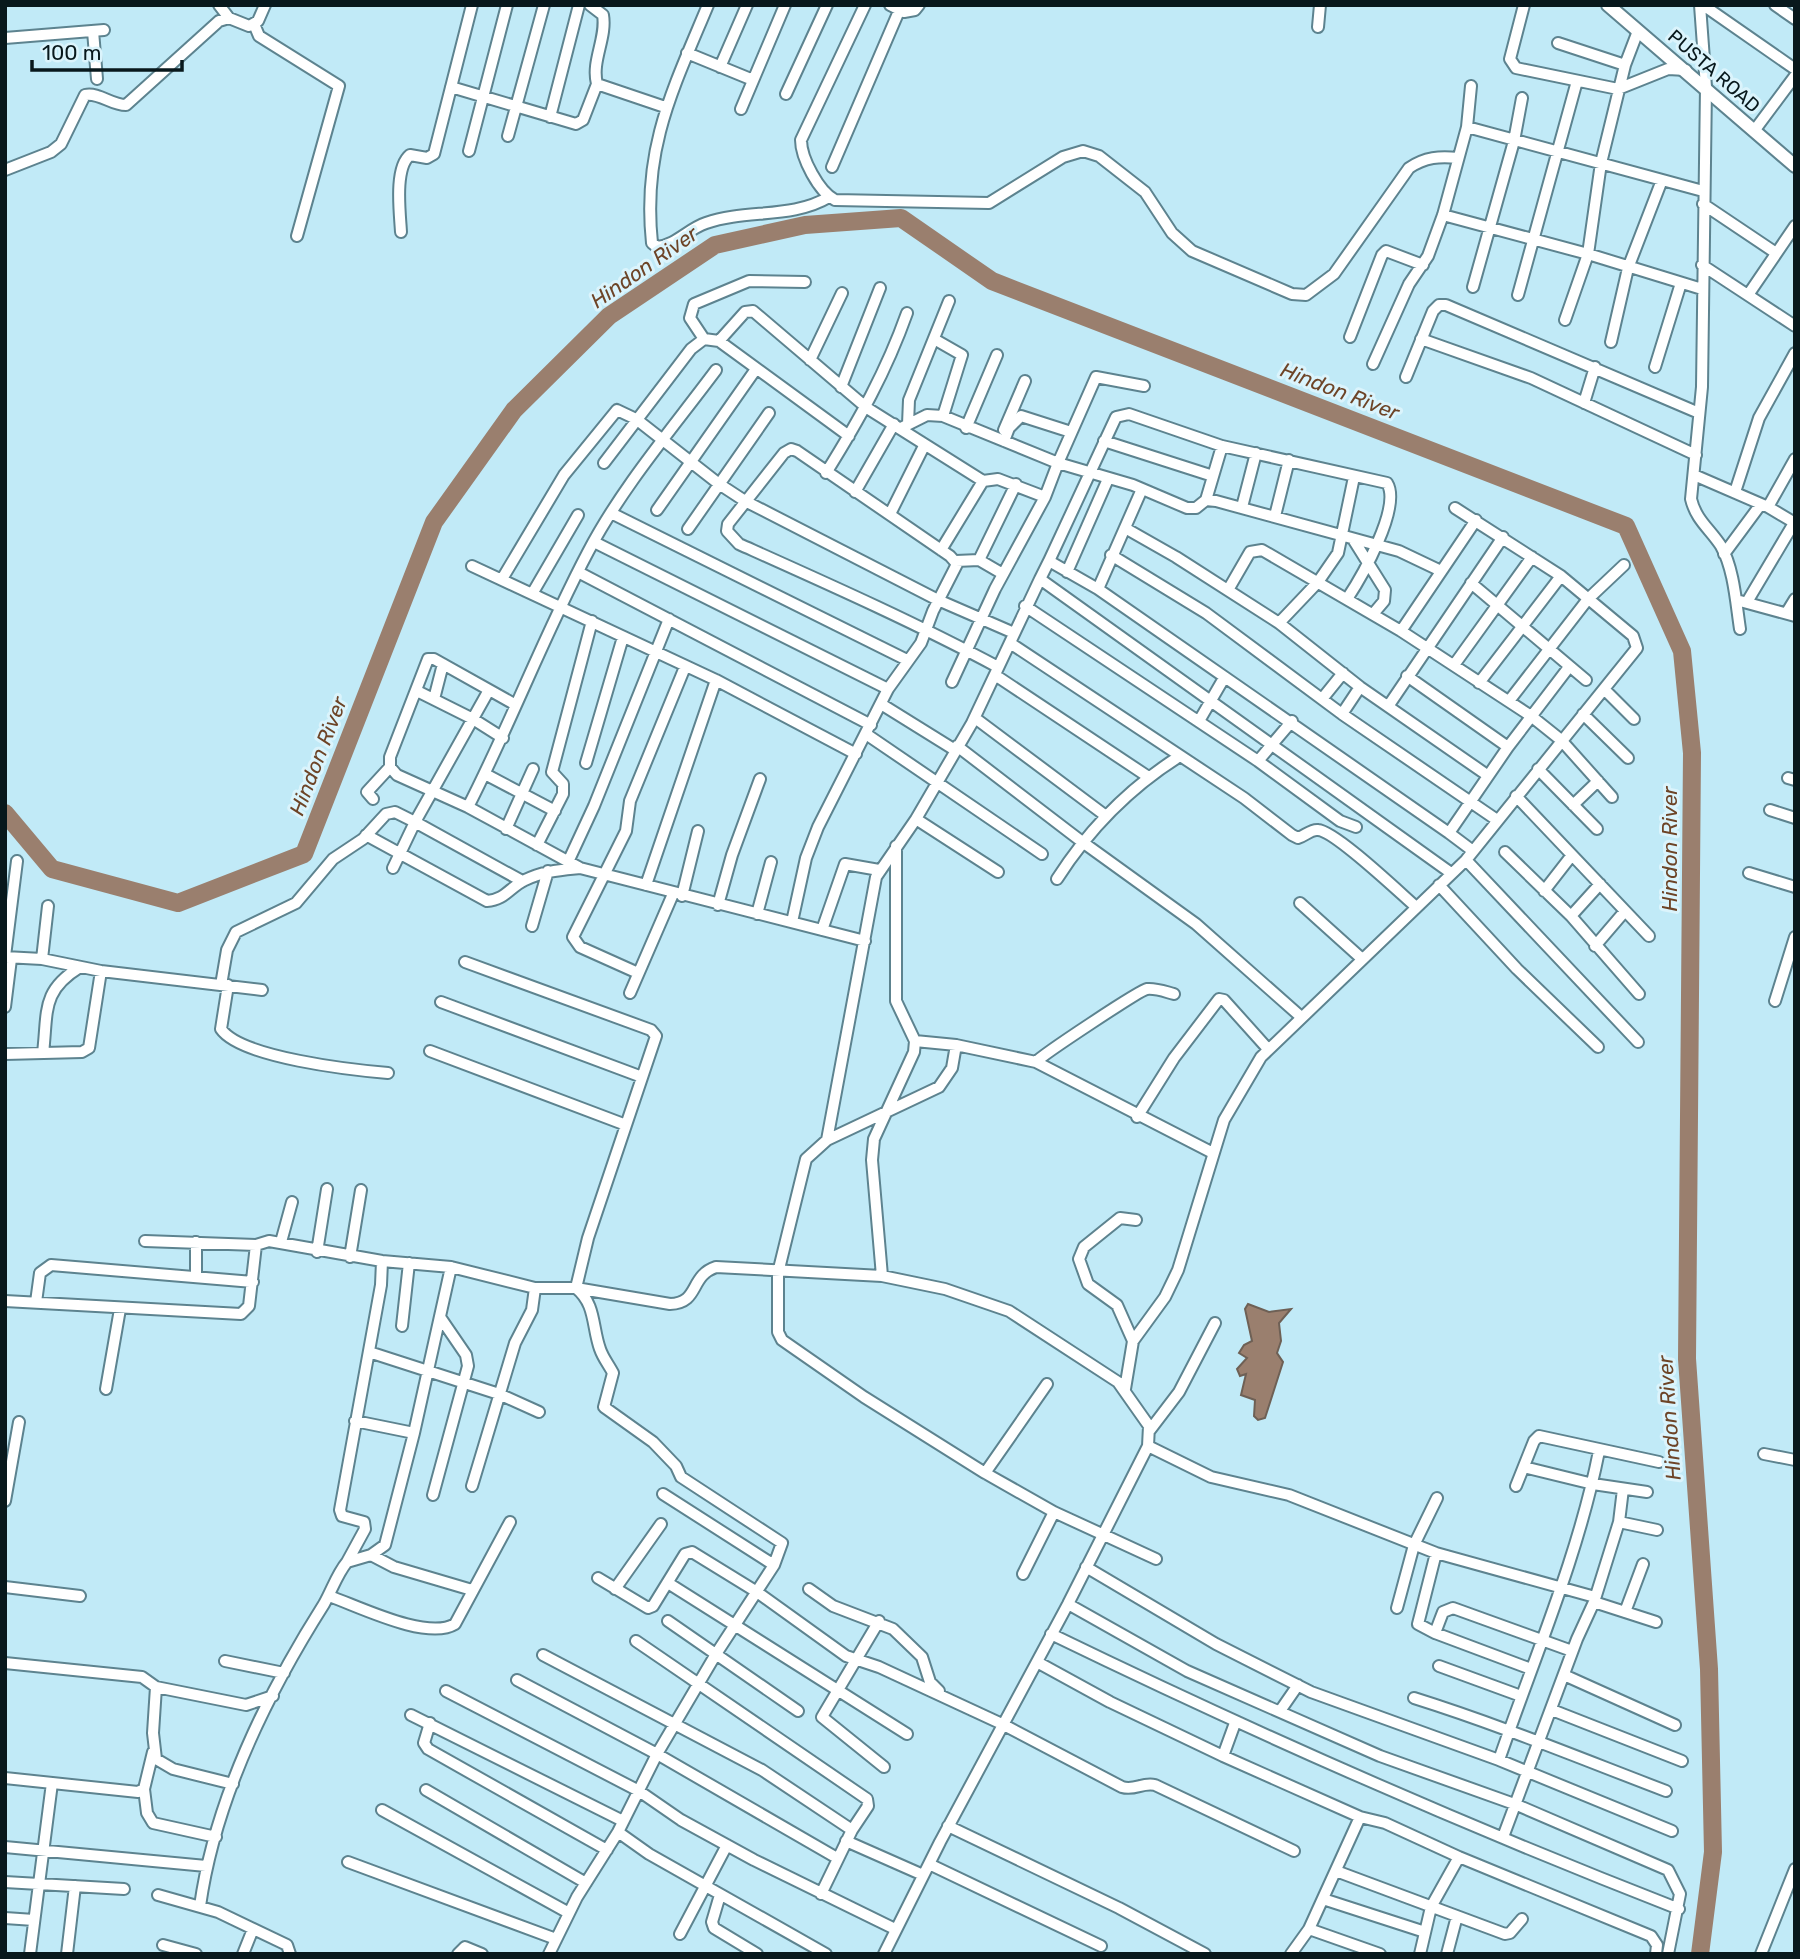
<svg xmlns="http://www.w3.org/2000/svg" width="1800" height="1959" viewBox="0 0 1800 1959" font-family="Rubik,sans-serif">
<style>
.water{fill:#9a7f6e;stroke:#6e6055;stroke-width:2}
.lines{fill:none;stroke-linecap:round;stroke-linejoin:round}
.river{stroke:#9a7f6e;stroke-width:18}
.minor-casing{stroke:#5d838f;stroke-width:14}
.tertiary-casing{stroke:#5d838f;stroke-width:16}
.minor{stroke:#fff;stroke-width:10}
.tertiary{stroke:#fff;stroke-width:12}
.labels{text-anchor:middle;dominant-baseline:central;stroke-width:6;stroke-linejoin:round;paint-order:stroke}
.street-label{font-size:19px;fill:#08181c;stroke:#dbf4fc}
.water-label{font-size:21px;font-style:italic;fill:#6d4427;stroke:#dbf4fc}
</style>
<rect width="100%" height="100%" fill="#c1eaf7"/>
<!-- water -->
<path class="water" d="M1248,1304L1269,1312L1291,1309L1279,1323L1281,1341L1277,1353L1283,1362L1265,1418L1258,1420L1254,1416L1255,1400L1241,1395L1246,1374L1240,1376L1237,1369L1247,1358L1239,1353L1244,1345L1252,1341L1245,1309Z"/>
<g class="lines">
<!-- river -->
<path class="river" d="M5,813L52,869L178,903L304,854L434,522L514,410L609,316L715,245L805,225L901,218L992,281L1626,526L1682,651L1692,753L1687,1359L1709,1669L1713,1852L1700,1954"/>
<!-- minor casing -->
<g class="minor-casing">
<path id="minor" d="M219,5L229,18
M590,5L603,15C607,38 591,61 597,84
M708,5C673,89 642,149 652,243L657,247C676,245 688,229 706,223C746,209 792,219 829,197
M865,5L801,140C801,158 819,192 835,200L989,203L1063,157L1083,151L1099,156L1145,192L1172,233L1192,251L1292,294L1306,295L1334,274L1409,168C1425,157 1440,156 1458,158
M890,5L904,12L915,10L919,5
M1524,5L1510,59L1516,68L1618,89L1668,69L1686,70
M1700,5L1706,87L1702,387L1691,499C1696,520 1710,529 1721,546C1734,569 1736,603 1740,629
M1703,5L1795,69
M1775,5L1795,19
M254,24L259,36L339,86L297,236
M1318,27L1320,5
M93,31L97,79
M5,38L104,30
M1558,43L1625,65
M687,53L753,80
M720,67L747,5
M451,87L576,124L583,120L597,84L665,107
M786,94L827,5
M741,109L785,5
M550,117L579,5
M1467,127L1703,191
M1754,131L1795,76
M508,136L544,5
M469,151L507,5
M832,167L899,11
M5,170L51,152L61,144L85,95C99,92 111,105 126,105L219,21L229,18L249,26L258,21L265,5
M1703,204L1776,253
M1443,215L1588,254L1702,289
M401,232C400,213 394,168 410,155L427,158L434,154L472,5
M1702,265L1795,326
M1473,287L1514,141L1522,98
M1518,295L1577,81
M1748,295L1795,226
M1565,320L1588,254L1601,163L1625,65L1638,31
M1350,337L1382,255L1386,251L1423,265
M704,339L690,318L694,304L749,281L805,282
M934,339L962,355L943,416
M1421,339L1531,378L1696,455
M1611,342L1628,268L1662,180
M810,360L842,293
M1373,364L1409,284L1428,256L1443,215L1467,127L1471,86
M1655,367L1681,283
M1406,377L1433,311L1439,305H1446L1699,413
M1144,386L1096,377L1058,463L1133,485L1187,508H1196L1206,500L1216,501L1399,551L1441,571
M841,387L880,288
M1584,403L1595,367
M908,424L909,400L949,301
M901,428L927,415L943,416L1058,463L1045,497L998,479L983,481L941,550
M966,428L997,355
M1004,430L1025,381
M849,436L719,341L745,312L753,311L867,408L983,481
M1004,441L1009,428L1021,416L1071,432
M1104,441L1213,476
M604,463L691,349L704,339L719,341
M826,473C859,420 886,372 907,313
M1694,475L1768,507L1795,523
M855,492L894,424
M1735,492L1759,418L1795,353
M1206,500L1222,446
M1242,507L1256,453
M1768,507L1795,459
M657,510L756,369
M611,513L907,660
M890,514L924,446
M1275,516L1289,460
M1125,528L1176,557L1279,623L1360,687L1487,775
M688,529L769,413
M1353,539L1385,590L1384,601L1373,614
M594,542L888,689
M1724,554L1761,504
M1111,555L1206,613L1342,714L1497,820
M979,560L1016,484
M956,561L979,560L1003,574
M1049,561L1040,579L1451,873
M472,566L716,680L856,754
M578,572L871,725
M1067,572L1108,479
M502,579L564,475L617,410L636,419L719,484L745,501L938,600L1014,633
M1471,583L1586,680
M1098,589L1142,489
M1228,590L1250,552L1262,550L1401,631L1531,716L1561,740L1612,797
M532,594L578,515
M1347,599C1361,578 1402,507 1387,483L1222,446L1129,414L1116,417L1049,561L1098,589L1449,833L1508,747L1569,667
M1740,601L1795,616
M1747,602L1794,523
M1025,606L1258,761L1340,821L1356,827
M1787,612L1795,599
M1279,623L1318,582L1338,553L1354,477
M1401,631L1476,520
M1010,643L1244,798L1292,835L1298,838C1305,836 1311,829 1318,830C1335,831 1399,892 1415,906
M1454,665L1532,557
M995,675L1147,776
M1407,676L1508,747
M952,682L995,589L1045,497
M1479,683L1561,576
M1605,690L1634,719
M417,691L473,719L503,738
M434,699L443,664
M1322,699L1343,673
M1509,701L1588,599L1624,565
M881,704L955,750
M516,705L434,659H428L390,757V767L397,775L468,807L580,868L865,941
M1389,705L1503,537
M1342,714L1360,687
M1583,714L1628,758
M975,718L1106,816
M1199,721L1224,678
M866,734L1042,854
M957,746L1081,841L1196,924L1300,1016
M1258,761L1292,721
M586,763L623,637
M1538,769L1597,829
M485,774L555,811
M1788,778L1795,780
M1516,796L1649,936
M373,799L367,792L390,767
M1573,805L1598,781
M468,807C511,723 544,635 588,552C622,487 672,429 716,370
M1770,810L1795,818
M916,819L998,872
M506,829L533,769
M1449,833L1473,851
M366,835L487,901C505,900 510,887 525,880C543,871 560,870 580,868
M537,845L563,794V784L552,772L592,621
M1505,852L1571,916L1639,994
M1466,860L1638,1042
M568,862L594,806L669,619
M393,868L415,822L489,690
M1749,873L1795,887
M1057,879C1089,829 1129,788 1180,756
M646,885L716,680
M1439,885L1517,969L1598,1047
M1544,891L1572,855
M682,896L698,831
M1300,903L1361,958
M718,905L732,855L760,779
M757,914L771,862
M1571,916L1600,884
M792,922L806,858L818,827L888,689L921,643L933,611L957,564L950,556L797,451L791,449L784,453L728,524L727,531L739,544C826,583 914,622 998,667
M532,926L548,871
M822,930L845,864L879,870
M1595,946L1625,911
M5,956L17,861
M5,957L42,959L101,971L262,990
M42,959L48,906
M465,962L651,1030L656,1036L588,1238L576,1288C596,1304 592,1327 600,1349C603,1358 609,1365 613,1373L604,1407L653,1442L676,1466L681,1477L782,1543L774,1565L716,1654L657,1754L618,1832L577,1897L549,1954
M638,973L580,947L573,937L626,831L630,801L685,667
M221,985L227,950L236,932L296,903L333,859L363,839L386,814L395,812L415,822L522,881
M228,985L221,1029C241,1058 353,1070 388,1073
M630,993L673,894
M1775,1001L1795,937
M441,1002L642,1077
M5,1007L11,959
M915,1041L956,1045L1036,1062L1213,1153
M956,1045L952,1068L939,1087L827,1140L806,1159L778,1273V1332L782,1340L864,1397L985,1473L1054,1512L1156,1559
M430,1051L626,1125
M43,1053C48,1011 41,991 80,967
M5,1054L82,1052L89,1048L101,971
M1036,1062C1042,1055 1140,990 1147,989C1156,988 1166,992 1174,994
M1137,1117L1174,1058L1219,999L1224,1000L1268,1049
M827,1140L876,877L916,819L972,723L1040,579
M145,1241L256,1245
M196,1242V1276
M281,1242L292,1202
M317,1252L327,1189
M350,1257L361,1190
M882,1276L872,1160L874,1139L914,1052L915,1041L896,1001V846
M5,1301L241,1314L249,1306L256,1245L269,1241L382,1261L451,1267L535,1288H576L670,1304C700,1303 689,1276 716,1267L882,1276L945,1289L1009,1311L1118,1382L1149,1426L1148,1446L1068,1604L940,1842L884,1954
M36,1302L40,1273L51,1265L253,1282
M402,1326L409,1263
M1133,1341L1117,1305L1088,1284L1079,1259L1084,1247L1120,1218L1136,1220
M369,1352L499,1394L539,1412
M106,1389L120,1309
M1125,1389L1133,1341L1165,1297L1178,1270L1224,1120L1261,1057L1466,860L1637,648L1633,636L1561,576L1455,508
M355,1421L414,1433
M1150,1430L1179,1392L1215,1323
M1148,1446L1211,1477L1289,1495L1436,1553L1595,1597
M1764,1454L1795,1460
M1524,1467L1593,1484L1647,1492
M985,1473L1047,1384
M472,1486L515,1343L532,1310L535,1288
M1516,1486L1534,1441L1539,1436L1659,1462
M663,1494L774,1565
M433,1495L468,1366L466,1355L440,1317
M5,1501L19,1422
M1619,1522L1657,1530
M371,1555L394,1567L472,1590
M347,1562L365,1529L364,1522L342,1516L340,1510L381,1285L382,1261
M1086,1567L1216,1644L1311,1692L1499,1760L1672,1831
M1023,1574L1054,1512
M598,1578L648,1608L653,1606L685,1554L692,1552L757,1592L846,1656L879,1667L1002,1724L1122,1787C1135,1791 1142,1782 1155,1785L1294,1851
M668,1583L907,1734
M5,1587L80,1596
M615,1589L661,1524
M809,1589L833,1606L893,1629L922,1657L930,1682L939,1691
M329,1596C358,1606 427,1641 455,1624L510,1522
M1594,1602L1656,1622
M1068,1604L1187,1671L1380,1756L1517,1805L1668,1870L1680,1894L1668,1954
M1397,1608L1414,1545L1437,1498
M1625,1612L1643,1564
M668,1621L798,1711
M879,1621L822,1717L884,1767
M1435,1633L1418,1624L1436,1553
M1051,1634C1257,1734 1466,1826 1679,1909
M636,1641L867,1799L868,1806L852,1830L821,1894
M543,1655L762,1770L852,1830
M225,1661L284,1673
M1037,1662L1110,1702L1223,1756L1360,1817L1385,1823L1459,1857L1651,1936L1657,1945L1656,1954
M5,1663L142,1677L156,1687L153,1733L156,1759L173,1769L233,1784
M1439,1666L1521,1696
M1531,1669L1435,1633L1443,1612L1453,1608L1572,1651
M1564,1675L1675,1725
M517,1680L657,1754L837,1858
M156,1687L246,1705L273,1696
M446,1691L639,1791L681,1820L754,1860L895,1929
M1414,1698C1500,1725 1582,1759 1666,1791
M1552,1710L1682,1761
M1280,1711L1298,1685
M411,1715L623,1821
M430,1723L424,1743L428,1749L607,1850
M1223,1756L1235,1723
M1499,1760C1534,1658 1578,1557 1599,1451
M5,1778L138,1792L144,1789L153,1752
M144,1789L147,1813L153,1823L216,1837
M426,1790L586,1883
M382,1810L569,1913
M948,1826L1119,1908L1205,1954
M618,1832L649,1854L826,1954
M1503,1837L1577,1639L1594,1602L1619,1522L1623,1489
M846,1841L923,1875
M5,1847L206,1866
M348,1862L556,1939
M929,1864L1101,1946
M1336,1871L1505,1934L1510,1933L1522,1919
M5,1882L124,1889
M158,1895L218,1912L287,1945L290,1954
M720,1895L712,1922L714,1928L757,1954
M1323,1899L1425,1932
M200,1906C215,1800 267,1694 324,1604C332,1590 337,1574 347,1562L371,1555L385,1545L414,1433L451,1267
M5,1918L34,1920
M1309,1929L1380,1954
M680,1934L727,1845
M163,1945L196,1954
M30,1954L52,1783
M67,1954L75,1886
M243,1954L253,1929
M458,1954L465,1947L482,1954
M1291,1954L1309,1929L1360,1817
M1420,1954L1431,1907L1459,1857
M1447,1954L1457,1916
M1761,1954L1795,1869"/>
</g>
<!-- tertiary casing -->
<g class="tertiary-casing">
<path id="tertiary" d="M1608,5L1795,166"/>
</g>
<!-- minor -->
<use href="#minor" class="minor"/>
<!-- tertiary -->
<use href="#tertiary" class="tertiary"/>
</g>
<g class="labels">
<!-- street labels -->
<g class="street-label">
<text transform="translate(1714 71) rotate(41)">PUSTA ROAD</text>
</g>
<!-- water labels -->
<g class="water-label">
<text transform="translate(644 267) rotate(-35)">Hindon River</text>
<text transform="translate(1340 391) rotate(21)">Hindon River</text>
<text transform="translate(318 756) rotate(-69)">Hindon River</text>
<text transform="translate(1669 849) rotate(-90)">Hindon River</text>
<text transform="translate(1669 1418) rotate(-94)">Hindon River</text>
</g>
</g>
<!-- border -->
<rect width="1800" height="1959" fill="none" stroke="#08181c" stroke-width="14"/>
<!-- scale -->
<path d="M32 60v10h150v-10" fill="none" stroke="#08181c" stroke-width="3.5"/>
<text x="42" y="60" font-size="21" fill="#08181c" stroke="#dbf4fc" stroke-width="5" paint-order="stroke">100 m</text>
</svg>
